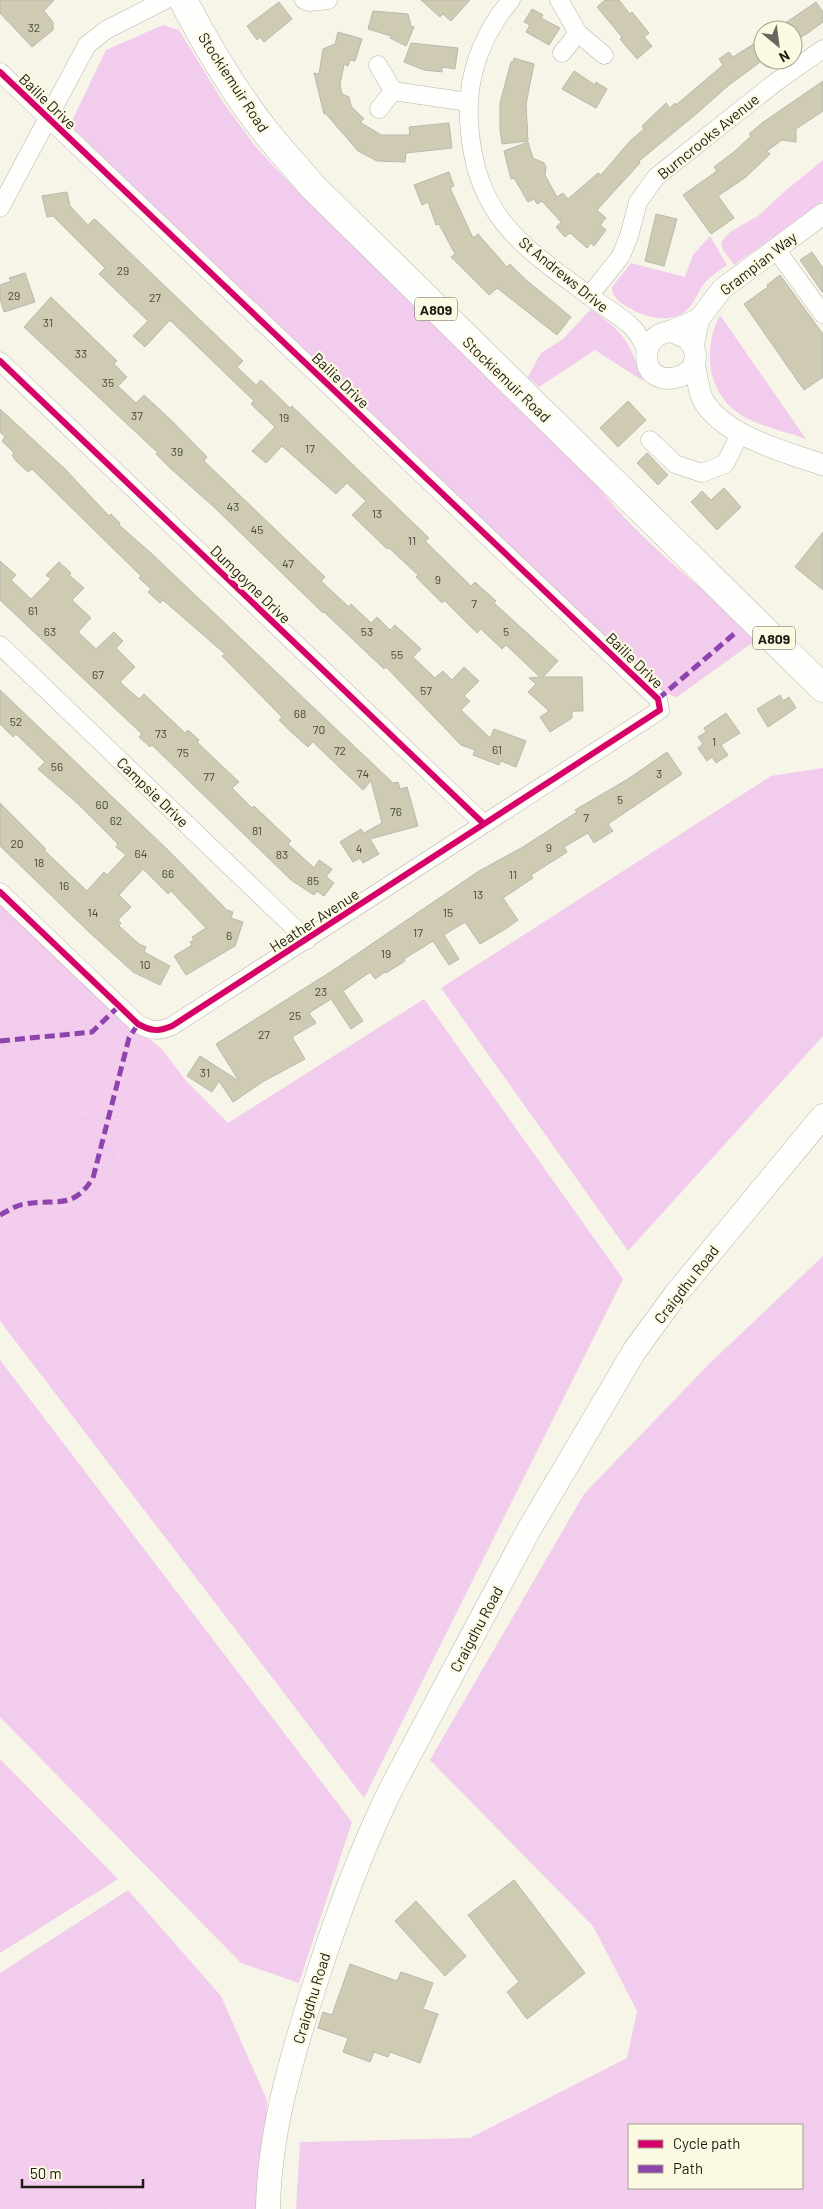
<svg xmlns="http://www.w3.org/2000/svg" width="823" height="2209" viewBox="0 0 823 2209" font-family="Barlow,sans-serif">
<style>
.green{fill:#f2cced;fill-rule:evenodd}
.forest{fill:#f3ccee}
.building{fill:#cecbb2;stroke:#bab8af}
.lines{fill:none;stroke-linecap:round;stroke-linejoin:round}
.minor-casing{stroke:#b7b6ad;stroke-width:19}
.tertiary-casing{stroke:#b7b6ad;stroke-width:22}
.secondary-casing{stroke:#b7b6ad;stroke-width:25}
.primary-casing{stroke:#b7b6ad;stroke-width:29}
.minor{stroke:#fefefc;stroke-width:18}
.tertiary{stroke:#fefefc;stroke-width:21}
.secondary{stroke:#fefefc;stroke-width:24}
.primary{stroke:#fefefc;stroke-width:28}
.quiet{stroke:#8e44ad;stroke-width:5;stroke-dasharray:10 5;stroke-linecap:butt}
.cycleway-casing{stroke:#fcf9e2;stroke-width:9}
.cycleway{stroke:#d6006c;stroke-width:6}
.labels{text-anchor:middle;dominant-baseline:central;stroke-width:4.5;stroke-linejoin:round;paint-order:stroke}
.number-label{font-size:12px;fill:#4a483c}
.shield{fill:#fcf9e2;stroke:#615e52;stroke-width:1}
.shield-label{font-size:14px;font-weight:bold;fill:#1e1c14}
.street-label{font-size:15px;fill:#1e1c14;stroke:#fcf9e2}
</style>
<rect width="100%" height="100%" fill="#f6f5e8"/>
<!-- green -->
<path class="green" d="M163,25L179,30L223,102L255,146L301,195L596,484C642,544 703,588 759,638L677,697L660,692L70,125L106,50Z
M710,236L727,265C719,271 709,277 703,285C698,292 695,301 689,308C674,324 648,319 631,309C622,304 612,298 612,287L631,263L685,277L693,255Z
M591,309C627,335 628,340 643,381L595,350L539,387L528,377L541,353L563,339Z
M720,315L806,439C784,431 757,426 738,413C706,390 703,347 720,315Z
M823,768V1036L628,1251L441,988L771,776Z
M0,901L121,1017L39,1097L48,1106L125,1121L112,1185L70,1205L16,1213L0,1220Z
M424,999L623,1279L364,1798L0,1321V1276L228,1123Z
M823,1256V2209H296L300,2142L470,2138L627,2058L637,2011L593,1926L430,1760L584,1494L709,1364ZM629,2125H802V2188H629Z
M0,1360L352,1822L299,1983L241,1963L0,1717Z
M0,1759L118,1879L0,1953Z
M128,1890L221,1996L267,2100L109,2209H0V1973Z"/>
<!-- forest -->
<path class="forest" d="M823,160V201L734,265L723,250L721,242L730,232L758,216L784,192Z
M121,1017L162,1049L186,1081L228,1123L0,1276V1220L16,1213L70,1205L112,1185L125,1121L48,1106L39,1097Z
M267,2100L263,2209H109Z"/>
<!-- building -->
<path class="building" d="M0,0H54L44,11L53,22V30L32,47L0,13Z
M421,0H470L451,21L443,14L440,17Z
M605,0H619L630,14L632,12L649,33L644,37L652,46L637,59L620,39L622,37L597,7Z
M279,2L292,19L264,42L260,37L257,40L247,26Z
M816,2L823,12V22L808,33L793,42V30H775Z
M532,9L543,15L541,18L560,28L549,45L526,32L530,25L524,22Z
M373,11L408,14L411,26L414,27L406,46L390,38L391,36L368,29Z
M338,32L362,39L355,61L350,60L348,66L344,64L340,85L342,94L349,97L351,106L364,119L360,122L381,135H410L409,127L449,123L452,148L406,153L405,162L377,161L358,151L326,114H324L314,73L319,74L323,49L335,44Z
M763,38V60L729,85L695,115L639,161L640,163L597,210L606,218L600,225L606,230L594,246L591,243L587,248L570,233L565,237L556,227L561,222L542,201L537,204L534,199L528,202L514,178L511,179L504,151L528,142L533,158L544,163L546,167L545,175L557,197L563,193L568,199L598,173L601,175L630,141L644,129L642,126L666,103L670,108L675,103L676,105L723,65L719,59L729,52L733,57Z
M411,43L458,48L455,69L442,67V72L424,70L404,62Z
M514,58L534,64L526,104L528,141L502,144L500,130V103L511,62H513Z
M574,71L595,85L596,82L607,89L596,108L562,89Z
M823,81V111L796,129V142L782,140L767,151L770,154L746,177L718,196L734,218L711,234L683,195L717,171L714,167L735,151L751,136L749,134L762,123Z
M449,172L454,186L450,188L473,238L478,234L507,267L510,264L525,279L571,317L557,335L497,288L489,295L451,257L455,254L439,224L436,225L428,202L422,205L414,185Z
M67,192L70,206L88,225L94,219L97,221L243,361L237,367L256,385L261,380L290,408L292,406L429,538L425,541L471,586L475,582L496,601L494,603L558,661L543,677H582L583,711H572V718L550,732L540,717L549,711L528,692L536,684L529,678L540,677L506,645L502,649L481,629L477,633L444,600L442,603L416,577L418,575L389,548L387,549L352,515L366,501L347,483L336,494L282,446L266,463L252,451L275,427L251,404L254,401L170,320L145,347L133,336L148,321L99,274L105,268L53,216L47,217L42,196Z
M656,214L677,219L664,266L645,261Z
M812,252L823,268V293L800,260Z
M25,273L35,302L4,312L0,299V285L11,281L9,278Z
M780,275L823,334V377L804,390L744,304L768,287L767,285Z
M51,297L117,361L114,364L127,377L118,386L136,403L144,395L171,420L207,457L204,461L325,577L321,581L349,607L351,604L371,623L377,617L390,630L395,625L421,649L413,657L435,678L443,671L452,680L464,667L479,681L464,696L470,701L461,710L490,738L494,729L526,741L516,767L501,761L499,765L473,755L475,750L461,745L386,667L384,669L324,612L323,613L214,507L170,468L156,454L158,453L24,327Z
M628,401L646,420L618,447L600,428Z
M0,409L65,469L109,516L111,514L120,523L119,525L152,554L393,783L398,782L400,789L407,787L418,826L370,839L379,854L363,863L360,858L353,862L340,842L361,829L364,833L382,823L371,781L363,790L313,742L308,747L290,731L279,720L282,717L222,656L225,654L163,600L160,603L148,592L151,589L139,578L141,576L32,469L28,472L16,461L12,455L14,453L2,441L5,437L0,432Z
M647,453L668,475L658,485L637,463Z
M724,488L741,507L717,530L691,502L702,491L711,500Z
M823,532V590L795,567Z
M0,561L16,575L11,580L31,599L51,579L46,575L59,562L71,573L69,575L84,588L72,600L91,618L78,632L96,649L114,632L123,641L116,648L135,667L120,682L139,699L144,694L185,733L188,730L199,740L197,742L239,782L232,788L252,808L254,806L291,841L288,844L314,868L319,860L332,869L326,877L334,883L324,896L317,891L314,895L291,880L152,745L150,747L139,737L142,734L0,600Z
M0,690L168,850L227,910L233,912L231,918L243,922L235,946L186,975L174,956L192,945L190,942L194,940L192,937L206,928L171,891L168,894L143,869L119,895L131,907L118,920L121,923L119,926L139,944L146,947L144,952L170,966L160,985L133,972L89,932L0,846V803L46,849L44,850L87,891L104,872L107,875L126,855L116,847L118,844L77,803L38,769L45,762L16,734L13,737L0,724Z
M780,695L783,701L789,697L796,708L768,727L757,709Z
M726,713L740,733L721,745L728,755L716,763L712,757L707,761L698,748L703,744L698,737L706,732L704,728Z
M667,752L682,774L608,824L613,831L594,843L588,833L564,847L567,852L531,875L533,878L503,898L518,920L507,928L480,944L465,922L444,935L459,959L449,965L433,941L404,959L405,961L386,973L385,972L375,979L370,972L343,991L363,1021L351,1029L331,999L309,1013L316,1023L292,1037L305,1059L264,1081L233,1102L219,1081L212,1092L187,1076L200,1056L239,1081L216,1044L332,971L479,871L523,847L577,812L575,810L628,779Z
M514,1880L585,1973L527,2019L507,1992L519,1982L468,1915Z
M416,1901L466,1956L445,1976L395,1921Z
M350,1964L397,1981L401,1972L433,1983L423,2009L438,2014L420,2063L390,2052L388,2057L374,2052L370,2062L343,2052L348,2038L318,2028L323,2012L332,2015Z"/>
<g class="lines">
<!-- minor casing -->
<g class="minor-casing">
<path id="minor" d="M304,0L309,2L328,0
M511,0C482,34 466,77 469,122C475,216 520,245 591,297C604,307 621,316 633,328C639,334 643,344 647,351
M559,0L578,33L604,55
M562,53L578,33
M378,65L393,91L468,102
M0,72L658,699L660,710L172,1026C158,1032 151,1031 138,1024L0,892
M379,109L393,91
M0,208L87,45L106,30L165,0
M775,248L823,314
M589,296L621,256L629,236L638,202L656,177L776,82L823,49
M0,361L484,824
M650,440L675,464L702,473L725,464L740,434
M0,645L307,940"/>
</g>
<!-- tertiary casing -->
<g class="tertiary-casing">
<path id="tertiary" d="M670,331L687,338C721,377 642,398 647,353C648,346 652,339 659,335C663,332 667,333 670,331C680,328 690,323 699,319
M693,347L699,319L722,289L823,214
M694,363C697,374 698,390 703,400C723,436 786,452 823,465"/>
</g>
<!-- secondary casing -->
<g class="secondary-casing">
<path id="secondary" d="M268,2209C269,2134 291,2059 314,1987C336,1919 360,1851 392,1787L527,1533L635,1350L676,1294L823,1116"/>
</g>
<!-- primary casing -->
<g class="primary-casing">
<path id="primary" d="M183,0C208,48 235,94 269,136C283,153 298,169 312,186L823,688"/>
</g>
<!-- minor -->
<use href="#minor" class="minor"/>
<!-- tertiary -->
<use href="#tertiary" class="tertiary"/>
<!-- secondary -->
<use href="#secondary" class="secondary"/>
<!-- primary -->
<use href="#primary" class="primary"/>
<!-- quiet -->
<path class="quiet" d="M658,699L734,634
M0,1041L92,1032L119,1006
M0,1215C8,1211 16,1205 25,1204C57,1198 72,1211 93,1178L129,1038L138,1024"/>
<!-- cycleway casing -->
<g class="cycleway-casing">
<path id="cycleway" d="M0,72L658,699L660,710L172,1026C158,1032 151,1031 138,1024L0,892
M0,361L484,824"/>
</g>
<!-- cycleway -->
<use href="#cycleway" class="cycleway"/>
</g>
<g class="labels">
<!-- number labels -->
<g class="number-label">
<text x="34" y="27">32</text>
<text x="123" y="270">29</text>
<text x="14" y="295">29</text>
<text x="155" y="297">27</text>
<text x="48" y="322">31</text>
<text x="81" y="353">33</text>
<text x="108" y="382">35</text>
<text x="137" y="415">37</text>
<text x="284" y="417">19</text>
<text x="310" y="448">17</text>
<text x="177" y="451">39</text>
<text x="233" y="506">43</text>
<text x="377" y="513">13</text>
<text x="257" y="529">45</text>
<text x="412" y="540">11</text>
<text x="288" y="563">47</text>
<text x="438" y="579">9</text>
<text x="474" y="603">7</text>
<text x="33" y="610">61</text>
<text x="50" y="631">63</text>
<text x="367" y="631">53</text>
<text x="506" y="631">5</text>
<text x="397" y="654">55</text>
<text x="98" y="674">67</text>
<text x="426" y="690">57</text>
<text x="300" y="713">68</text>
<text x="16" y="721">52</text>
<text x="319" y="729">70</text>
<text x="161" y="733">73</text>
<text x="714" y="741">1</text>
<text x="497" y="749">61</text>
<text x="340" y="750">72</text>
<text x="183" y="752">75</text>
<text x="57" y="766">56</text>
<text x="363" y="773">74</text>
<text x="659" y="773">3</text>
<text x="209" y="776">77</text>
<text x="620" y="799">5</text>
<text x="102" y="804">60</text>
<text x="396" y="811">76</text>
<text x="586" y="817">7</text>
<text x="116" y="820">62</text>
<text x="257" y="830">81</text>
<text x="17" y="843">20</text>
<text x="549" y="847">9</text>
<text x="359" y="848">4</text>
<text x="141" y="853">64</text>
<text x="282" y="854">83</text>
<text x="39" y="862">18</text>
<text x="168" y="873">66</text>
<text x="513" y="874">11</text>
<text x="313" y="880">85</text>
<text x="64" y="885">16</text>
<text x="478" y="894">13</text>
<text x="93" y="912">14</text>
<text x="448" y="912">15</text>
<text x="418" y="932">17</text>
<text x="229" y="935">6</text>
<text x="386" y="953">19</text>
<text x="145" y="964">10</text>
<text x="321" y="991">23</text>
<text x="295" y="1015">25</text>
<text x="264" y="1034">27</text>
<text x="205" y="1072">31</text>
</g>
<!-- shield labels -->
<g class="shield">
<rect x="415" y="297.5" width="42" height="23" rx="4"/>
<rect x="753" y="626.5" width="42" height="23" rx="4"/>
</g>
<g class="shield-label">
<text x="436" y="309">A809</text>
<text x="774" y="638">A809</text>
</g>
<!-- street labels -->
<g class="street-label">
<text transform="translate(234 82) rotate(57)">Stockiemuir Road</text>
<text transform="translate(48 101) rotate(44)">Bailie Drive</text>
<text transform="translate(708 136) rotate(-39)">Burncrooks Avenue</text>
<text transform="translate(758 263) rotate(-38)">Grampian Way</text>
<text transform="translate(564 274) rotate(39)">St Andrews Drive</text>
<text transform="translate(507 379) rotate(44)">Stockiemuir Road</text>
<text transform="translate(341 380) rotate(44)">Bailie Drive</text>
<text transform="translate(251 584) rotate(44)">Dumgoyne Drive</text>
<text transform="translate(635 660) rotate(44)">Bailie Drive</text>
<text transform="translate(153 792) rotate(44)">Campsie Drive</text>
<text transform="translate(314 920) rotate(-33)">Heather Avenue</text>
<text transform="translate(686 1284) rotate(-52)">Craigdhu Road</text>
<text transform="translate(476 1629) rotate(-62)">Craigdhu Road</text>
<text transform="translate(311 1998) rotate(-73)">Craigdhu Road</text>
</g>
</g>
<!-- legend -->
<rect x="628" y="2124" width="175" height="65" fill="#fcf9e2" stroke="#a3a190"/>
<rect x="638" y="2140" width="25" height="8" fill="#d6006c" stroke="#a3a190"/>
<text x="673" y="2149" font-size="15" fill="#1e1c14">Cycle path</text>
<rect x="638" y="2165" width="25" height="8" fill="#8e44ad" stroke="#a3a190"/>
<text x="673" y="2174" font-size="15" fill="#1e1c14">Path</text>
<!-- north arrow -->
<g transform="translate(778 45) rotate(151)"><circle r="24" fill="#fcf9e2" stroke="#a3a190"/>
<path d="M0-4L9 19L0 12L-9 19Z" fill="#6a685e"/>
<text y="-8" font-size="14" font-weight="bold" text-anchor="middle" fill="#1e1c14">N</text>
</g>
<!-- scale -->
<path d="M22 2179v8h121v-8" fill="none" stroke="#1e1c14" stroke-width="2.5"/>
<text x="30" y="2179" font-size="15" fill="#1e1c14" stroke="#fcf9e2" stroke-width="4" paint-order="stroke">50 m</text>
</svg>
